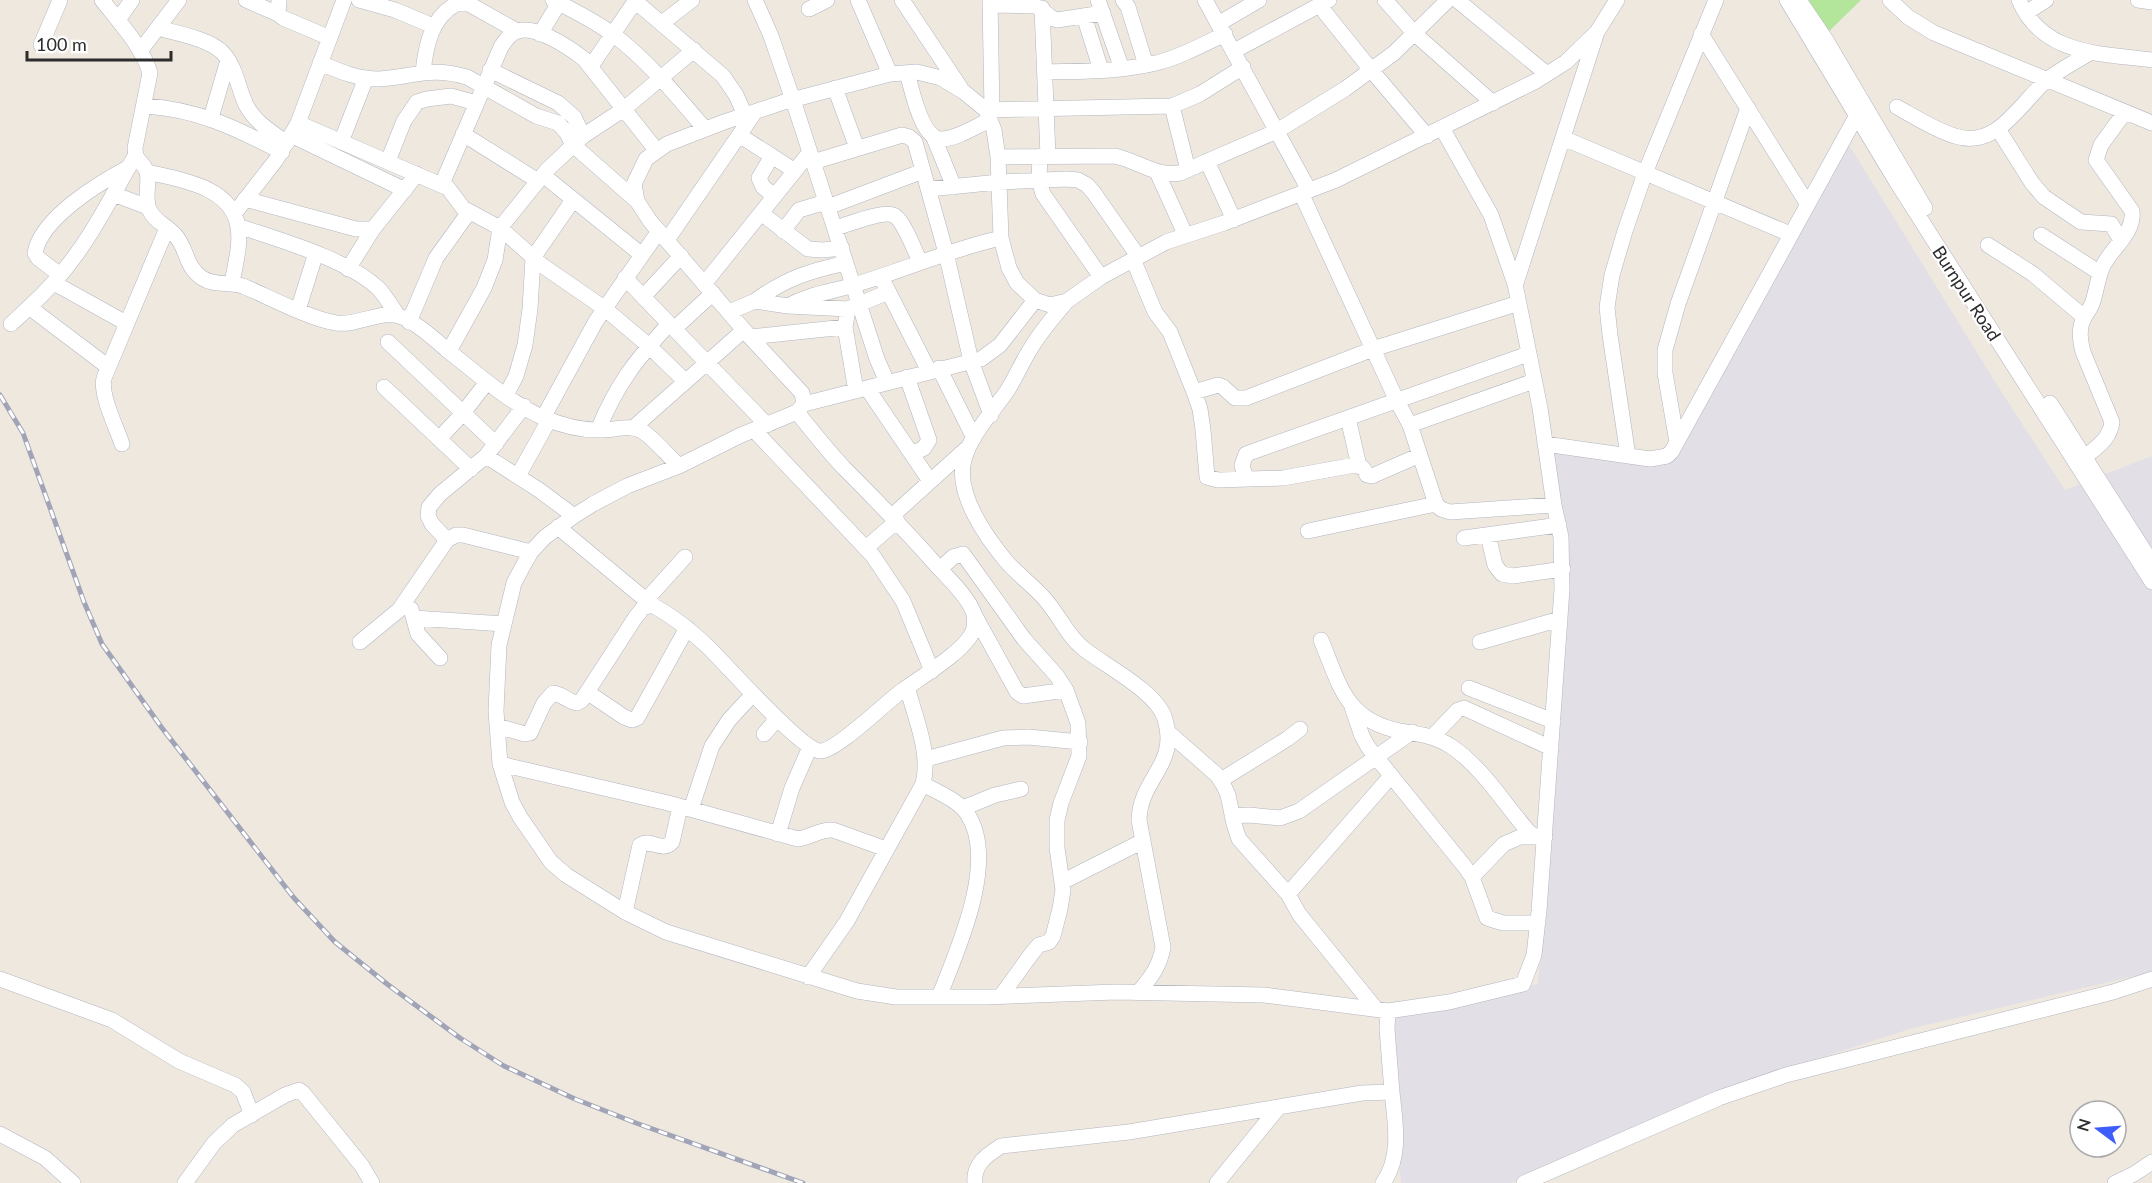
<svg xmlns="http://www.w3.org/2000/svg" width="2152" height="1183" viewBox="0 0 2152 1183" font-family="Lato,sans-serif">
<style>
.industrial{fill:#e2dfe7}
.green{fill:#b3e59b}
.lines{fill:none;stroke-linecap:round;stroke-linejoin:round}
.minor-casing{stroke:#b3b5c0;stroke-width:16}
.minor{stroke:#fff;stroke-width:15}
.rail-casing{stroke:#a1a4b7;stroke-width:5}
.rail{stroke:#fff;stroke-width:3;stroke-dasharray:9;stroke-linecap:butt}
.labels{text-anchor:middle;dominant-baseline:central;stroke-width:4.5;stroke-linejoin:round;paint-order:stroke}
.street-label{font-size:18px;fill:#2d2d2d;stroke:#fff}
</style>
<rect width="100%" height="100%" fill="#eee8df"/>
<!-- industrial -->
<path class="industrial" d="M1841,132L1997,385L2065,490L2152,456V972L1913,1028L1792,1067L1540,1173L1510,1183H1401L1388,1017L1538,984L1568,549L1541,439L1664,458Z"/>
<!-- green -->
<path class="green" d="M1796,0H1861L1821,39Z"/>
<g class="lines">
<!-- minor casing -->
<g class="minor-casing">
<path id="minor" d="M102,0C119,22 142,46 150,73L135,148C135,162 143,161 147,172C150,184 144,197 149,209C154,222 167,225 175,235C188,249 184,265 202,278C214,286 230,282 243,286C269,297 310,319 336,323C357,326 381,310 399,316C416,322 433,338 447,350C478,374 508,402 544,418C561,425 579,430 597,430C612,431 629,424 642,431C655,439 667,455 679,466
M246,0L278,14
M279,0L278,14L283,18L330,38
M359,0L395,10L433,26
M553,0C573,10 596,22 614,35C649,62 677,96 705,129
M755,0L771,36L793,100L877,359L887,382
M858,0L890,74
M902,0L960,87
M990,0L992,110
M1098,0L1122,69
M1123,0L1128,7L1146,65
M1205,0L1309,190
M1385,0L1415,34L1493,103
M1457,0L1547,74
M1787,0L1896,181L2152,582
M1799,0L1826,40L1925,208
M1890,0L1908,17L1934,33L2152,123
M2019,0C2043,56 2101,53 2152,60
M2138,0L2152,2
M635,1L723,76L736,95L745,115
M990,5L1035,6C1044,9 1048,18 1057,20L1103,13
M1319,5L1372,71L1427,136
M1042,8L1048,156
M809,9L827,0
M2026,13L2046,0
M1084,16L1101,70
M118,20L132,0
M662,23L692,0
M1218,24L1259,0
M158,28C176,33 210,39 223,53C236,67 238,88 246,105C255,122 271,132 287,143
M540,34L559,3
M1701,34L1807,203
M41,45L60,0
M140,51L179,0
M1234,51L1329,0
M320,63C339,71 357,79 379,79C413,77 430,66 467,77L536,116L558,123L567,133L572,144L637,201
M591,66L636,0
M490,70L558,103L574,117L583,136
M423,72C426,45 431,18 456,4H469L517,31
M1045,72C1081,71 1120,72 1156,63C1180,57 1202,45 1225,34
M907,73C912,89 921,140 942,139C957,139 976,126 990,120
M835,88L857,148
M145,106C197,109 236,128 282,152
M1172,106L1188,170
M1897,107C1915,117 1935,130 1955,136C1998,150 2021,101 2048,79C2061,69 2077,61 2091,52
M986,110L1172,106L1200,94L1243,67
M211,118L228,60
M298,123L448,188L463,208L500,228L543,266L604,308L649,346L685,381
M1442,128L1491,215L1515,284L1540,408L1554,505L1561,537L1562,589L1539,911L1534,955L1523,984L1449,1002L1388,1011L1264,995L1116,992L986,997H896L857,991L666,932L625,912L566,875L551,862L520,817L512,802L500,764L496,711L499,645L514,583L523,566L531,552L545,537L574,516L593,504L627,486L679,466L739,436L797,412L804,404L802,393L750,337L650,221L637,201L634,184L646,159L667,144L724,122L784,102L890,74L917,72L941,78L964,92L986,110L994,130L998,157L1001,238L1009,268L1017,283L1035,300L1050,305L1067,301L1101,277L1166,242L1224,223L1336,180L1536,81L1566,62L1597,32L1617,0
M1998,129L2032,183L2044,197L2081,222L2111,224L2121,240
M463,134L538,181
M291,135L405,190
M739,135L795,171
M934,138L954,187
M1563,138L1790,234
M341,142L366,78
M772,156L759,178L763,187L775,196
M1040,156L1039,180L1043,194L1101,277
M998,157L1115,156C1138,161 1156,177 1180,173L1277,131L1345,89L1394,53L1448,0
M388,161L404,121L417,102L427,99L451,96L476,103
M1207,161L1234,220
M813,162L902,135L909,137L915,142L946,253L971,361L991,415
M147,172C178,179 232,186 238,227C241,245 235,265 232,283
M1157,172L1185,234
M543,175L642,255
M442,184L501,47C505,41 510,33 518,31C536,25 570,48 584,59L657,151
M929,189L999,182L1066,179L1078,180L1087,185L1094,193L1138,256
M1301,193L1397,401L1410,425L1436,504L1441,509L1450,512L1554,505
M113,194L148,207
M245,199L356,229H373L417,174
M828,207L923,171
M761,213L808,249L823,250L842,248
M234,214L276,160L298,123L344,0
M238,226C279,240 348,259 379,289C386,297 392,307 398,316
M835,228C847,225 885,209 895,216C904,222 915,251 920,262
M783,231L799,210L826,202
M2041,235L2100,273
M667,240L755,112
M1988,245L2033,274L2084,317
M1133,259L1155,312L1170,332L1194,392L1200,409L1203,430L1207,477L1218,480L1283,478L1355,465L1363,468L1367,475L1372,476L1420,455
M348,269L373,229
M60,275L38,258L35,253C41,218 99,183 129,167
M625,278L767,425
M54,283L126,323
M884,283L929,371
M1516,283L1596,35
M704,284L810,152
M643,297L681,256
M755,301C786,278 810,271 846,263
M1067,301C1054,316 1041,331 1031,348C1022,362 1016,377 1007,391C992,413 970,435 964,460C955,493 986,537 1006,561C1017,574 1031,584 1042,596C1058,612 1066,635 1084,649C1107,667 1157,692 1165,719C1179,765 1140,778 1139,820L1163,947C1160,966 1151,977 1139,992
M788,306C809,294 831,292 854,285C904,270 951,249 1001,238
M29,307L107,366
M298,310L316,253
M729,312L755,301L788,306L848,309
M409,322L436,258L469,212
M11,324C25,311 41,297 54,282C88,245 110,199 135,156
M674,329L713,293
M750,337L845,327
M388,342L496,444
M449,351L484,288L495,260L500,228L547,170L583,136L624,109L694,50
M939,368L974,438
M907,377L929,440L924,448L912,454
M384,387L471,469
M867,388L930,481
M856,391L845,327L848,309L888,292
M1194,392L1218,385L1223,387L1235,398H1246L1373,349L1519,303
M506,395L516,376L525,345L530,309L533,258L573,200
M2050,403L2152,563
M804,404L981,359L1000,345L1035,300
M543,418L596,321L659,231
M1348,418L1359,466
M1410,425L1534,381
M633,428L744,330
M598,430C617,384 635,361 669,324
M754,430L873,556L903,601L932,671
M439,439L463,413L487,382
M1677,442L1665,373V350L1678,304L1748,108
M122,444C116,426 100,395 104,378L167,228
M1545,444L1650,459L1667,456L1672,451L1857,115
M486,456L539,490L574,516
M1628,456L1610,335L1607,307L1612,275L1625,231L1645,173L1716,0
M2085,457C2097,447 2110,439 2112,422L2083,352C2080,340 2078,328 2085,316C2087,312 2090,309 2092,304C2097,291 2097,277 2104,264C2113,247 2135,232 2132,211L2096,160L2101,145L2125,112
M518,476L549,420
M1246,479L1242,465L1246,454L1528,354
M893,515L966,449
M558,527L652,605
M1308,531L1436,504
M1488,535L1495,565L1502,574L1513,576L1563,569
M1464,538L1559,525
M447,540L432,524L428,516L429,507L440,494L486,456L524,406
M866,548L897,521
M940,569L953,557L963,554L1024,639L1057,676L1066,690L1078,723L1079,756L1061,803L1057,820V848L1063,890L1060,909L1053,936L1049,942L1039,945L1032,953L1001,996
M646,600L685,557
M411,609L418,634L440,658
M974,614L1017,692L1023,696L1066,690
M414,618L504,624
M1321,640C1340,685 1345,720 1400,731C1419,734 1436,736 1452,747C1484,769 1504,804 1529,832L1536,837H1545
M360,642L399,610L447,540L456,535H463L531,552
M1480,642L1560,619
M1469,688L1553,721
M587,692L624,717L632,720L637,718L687,628
M1352,707L1362,736L1368,747L1465,867L1472,877L1487,918L1503,923H1538
M497,726L525,734L530,733L544,703L553,693C563,694 568,702 577,703L582,700L635,618L643,608L652,605C673,616 690,630 707,646C726,664 800,749 820,751C836,752 887,701 903,690C921,677 969,649 974,628C975,625 974,617 974,614C969,598 949,579 938,567C908,533 876,500 844,468C827,450 812,431 797,412
M1169,733L1217,775L1223,784L1228,795L1234,824L1239,839L1288,894L1299,914L1376,1009
M764,734L777,719
M1432,737L1458,710L1464,708L1551,748
M926,759L1003,738L1028,737L1080,742
M500,764L668,803L798,839C811,837 820,829 833,830L886,849
M1221,780L1287,739L1300,729
M923,784C937,792 959,800 968,815C998,862 957,951 939,997
M963,808L995,795L1021,789
M691,809L712,746L729,720L753,694
M1232,816L1249,815L1280,818L1299,811L1412,732
M778,834L792,788L810,747
M1472,877L1504,844L1520,837H1536
M1062,882L1143,841
M1288,894L1391,776
M625,912L640,845C651,838 662,853 672,842L680,807
M808,977L847,921L923,784C931,753 915,717 907,687
M0,979L112,1020L179,1061L235,1085L243,1092L252,1115
M1388,1011L1387,1029L1392,1092
M0,1134L45,1158L73,1183
M185,1183L214,1143L233,1125L285,1095L299,1090L303,1093L362,1166L372,1183
M975,1183C973,1164 987,1155 1001,1146L1129,1132L1362,1093L1392,1092C1395,1121 1402,1157 1383,1183
M1217,1183L1278,1108
M1524,1183L1719,1098L1786,1075L2113,992L2152,979
M2115,1183L2134,1174L2152,1162"/>
</g>
<!-- minor -->
<use href="#minor" class="minor"/>
<!-- rail casing -->
<g class="rail-casing">
<path id="rail" d="M0,395L23,433L84,602L102,644L162,728L294,898L335,942L387,984L460,1038L504,1066L575,1099L636,1123L803,1183"/>
</g>
<!-- rail -->
<use href="#rail" class="rail"/>
</g>
<g class="labels">
<!-- street labels -->
<g class="street-label">
<text transform="translate(1967 293) rotate(57)">Burnpur Road</text>
</g>
</g>
<!-- north arrow -->
<g transform="translate(2098 1129) rotate(286)"><circle r="28" fill="#ffffff" stroke="#ababab" stroke-width="1.5"/>
<path d="M0-4.5L10 22L0 15L-10 22Z" fill="#3e5efc"/>
<text y="-9" font-size="16" font-weight="bold" text-anchor="middle" fill="#2d2d2d">N</text>
</g>
<!-- scale -->
<path d="M27 51v9h144v-9" fill="none" stroke="#2d2d2d" stroke-width="3"/>
<text x="36" y="51" font-size="18" fill="#2d2d2d" stroke="#ffffff" stroke-width="4.5" paint-order="stroke">100 m</text>
</svg>
